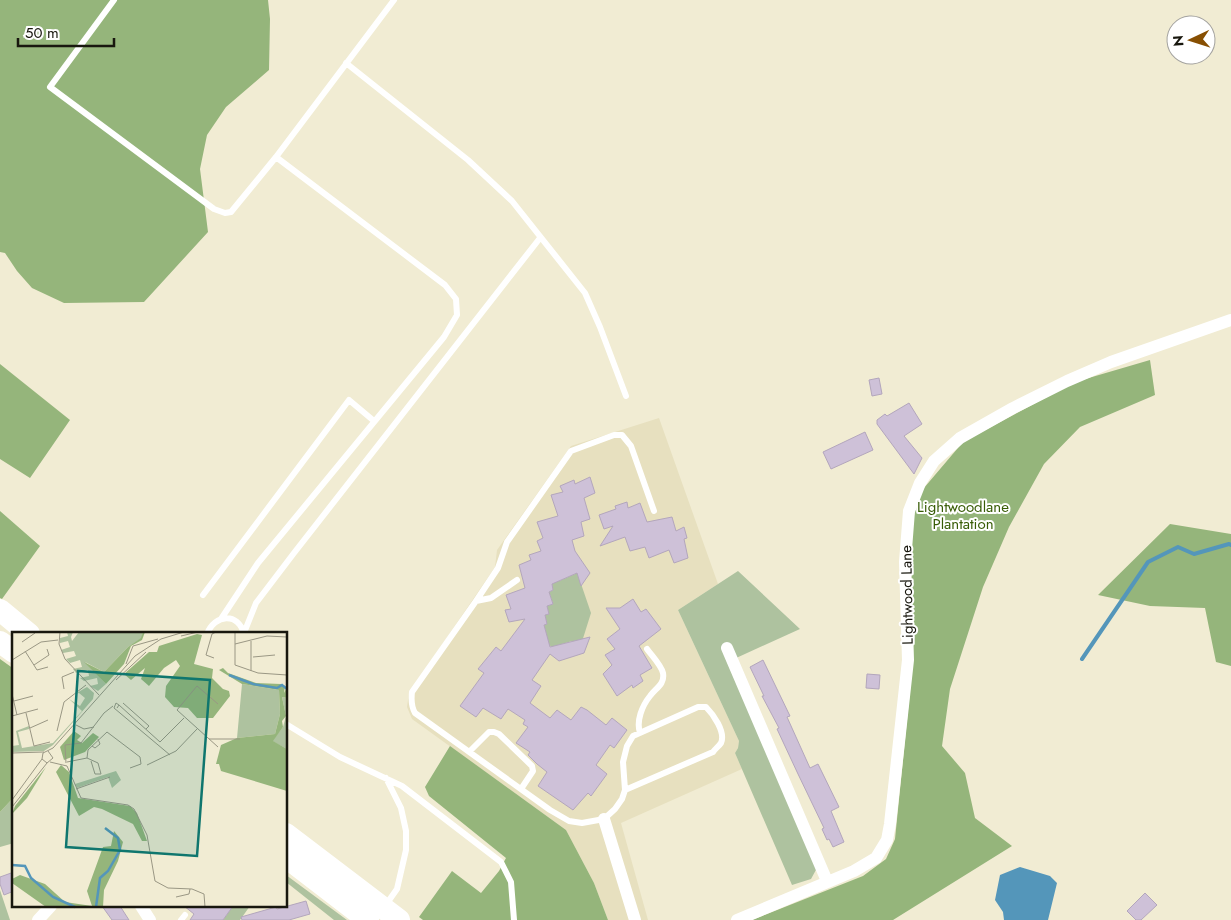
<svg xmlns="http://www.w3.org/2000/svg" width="1231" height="920" viewBox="0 0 1231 920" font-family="Jost,sans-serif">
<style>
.built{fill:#e7e0bf}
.green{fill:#aec29f}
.forest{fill:#95b57b}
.water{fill:#5496ba}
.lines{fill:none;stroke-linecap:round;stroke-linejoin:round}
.stream{stroke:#5496ba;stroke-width:4}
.building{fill:#cec1d8;stroke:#b3a6bc}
.lane{stroke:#fff;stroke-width:6}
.street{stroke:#fff;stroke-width:12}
.highway{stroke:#fff;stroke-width:22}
.labels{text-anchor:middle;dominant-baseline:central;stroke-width:4;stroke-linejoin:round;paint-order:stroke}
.park-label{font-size:15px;fill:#375c05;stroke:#fff}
.street-label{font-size:15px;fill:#18170e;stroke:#fff}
.inset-river{fill:none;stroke:#5496ba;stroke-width:2.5}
.inset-road{fill:none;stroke:#9a9784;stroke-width:1}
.view{fill:#0f766e;fill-opacity:0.15;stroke:#0f766e;stroke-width:2.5}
.inset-edge{fill:none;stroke:#18170e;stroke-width:2.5}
</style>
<rect width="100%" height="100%" fill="#f1ecd3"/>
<!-- built -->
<path class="built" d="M659,418L718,584L678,610L739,741L738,748L735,753L742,769L621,823L648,920H608L594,883L566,830L412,719L407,707L409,693L495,567L497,550L571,446Z"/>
<!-- green -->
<path class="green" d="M570,559L580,570L578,575L591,613L580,648L572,641L559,645L562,653L549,645L544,625L547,624L545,615L549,614L547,606L553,604L549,592L553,590L550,575L559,581L575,574Z
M738,571L800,629L734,659L817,868L811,879L792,885L735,753L738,748L739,741L678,610Z
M14,797V843L0,847V812Z
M286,875L347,920H334L286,882Z
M0,890L10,920H0Z
M233,906H250L240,920H223Z"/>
<!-- forest -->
<path class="forest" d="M0,0H268L270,19L269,70L226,107L207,135L200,169L208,232L144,302L64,303L32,288L17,271L5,253L0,252Z
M1150,360L1155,395L1080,427L1044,464L1009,527L983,587L950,689L942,746L965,773L975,818L1012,846L893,920H752L863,876L886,859L895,839L912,671L911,531L918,495L963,442L1075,382Z
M0,364L70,420L30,478L0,459Z
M0,511L40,546L2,599L0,598Z
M1170,524L1231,534V666L1216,662L1205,608L1150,606L1098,595Z
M0,659L14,669V797L0,812Z
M450,746L566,830L594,883L608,920H423L419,917L452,871L481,893L499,871L506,858L429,796L425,787Z"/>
<!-- water -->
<path class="water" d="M1020,867L1050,876L1057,883L1048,920H1004L1003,912L995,900L1000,875Z"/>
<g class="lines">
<!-- stream -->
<path class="stream" d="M1082,659L1148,562L1178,547L1194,554L1229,544L1231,545"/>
</g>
<!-- building -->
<path class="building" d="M879,378L882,394L872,396L869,380Z
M909,403L922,424L904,436L922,458L914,474L877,424V420L885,414L887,416Z
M865,432L873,450L831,469L823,452Z
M590,477L595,493L584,498L590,519L581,522L584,536L572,540L575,551L590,573L581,586L577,573L552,584L553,590L549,592L553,604L547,606L549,614L545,615L547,624L544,625L550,647L590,637L584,653L559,661L550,654L532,680L541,686L530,703L550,718L557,710L571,720L581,707L587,710L606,725L612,718L627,730L614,748L610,745L596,765L607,774L591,796L588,793L573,810L538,786L547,772L537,764L528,755L530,752L516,743L528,727L523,724L525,720L508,709L501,719L483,708L476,717L460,706L484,673L478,669L496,647L501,651L525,619L509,622L505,610L511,609L506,595L525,588L519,565L531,560L529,555L541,551L537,541L543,538L537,522L558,516L551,495L563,492L560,486L574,480L575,484Z
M627,502L628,508L640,503L647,522L672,517L676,531L684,527L687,538L684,539L688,558L674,563L669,550L649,558L645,547L630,551L625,537L600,546L613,526L604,529L599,515L616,509L615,506Z
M633,599L641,612L646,609L661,629L639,646L652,668L640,675L643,681L633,688L632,685L617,696L603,674L612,665L605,655L615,649L607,639L620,629L606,608H620Z
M763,660L790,716L787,717L810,768L818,764L839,807L831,811L844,842L833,847L829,839L827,840L822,829L824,828L798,774L777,729L779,728L762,696H764L750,667Z
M867,674L880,675L879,689L866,688Z
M14,872V891L4,895L0,884V877Z
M1145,893L1157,905L1141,920H1136L1127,911Z
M306,901L310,914L289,920H242L241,917L276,907L277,909Z
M102,906H120L129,920H112Z
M184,906H233L223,920H190L194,914Z"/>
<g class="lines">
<!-- lane -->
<path class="lane" d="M114,0L50,87L214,209L225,213L231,212L276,157L394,0
M346,63L468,160L512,201L585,293L600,327L626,396
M203,595L349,400L374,421
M476,601L491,598L517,580
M221,619L258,563L444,337L457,315L456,299L445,285L276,157
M244,633L256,603L294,553L540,238
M207,634C215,614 238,612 244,634
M286,724L340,757L402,786L501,862L511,882L514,920
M640,733C636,721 642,706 650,696C656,688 665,684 663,673C661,665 652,656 647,649
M469,752L489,732H494L499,734L532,766L533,771L521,789
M625,790L713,752C715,749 719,746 721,743C726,732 713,714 706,707H698L633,736L627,746L623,762L625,790L622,799L615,809L604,819L582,823L569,821L550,810L415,713C411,706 411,700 412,692L476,601L498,568L507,542L571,451L614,435H622L631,446L654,511
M385,906L397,889L406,850V831L401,808L386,778
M181,920L185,915"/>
<!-- street -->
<path class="street" d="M727,648L827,881
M604,819L635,920
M141,906L150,920
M38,920L51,906
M737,920L854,871L876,858L887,840L890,824L908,660L905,562L909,511L920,483L934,461L960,438L1013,408L1067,381L1111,362L1231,320"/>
<!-- highway -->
<path class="highway" d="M0,610L29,634
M0,642L14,652
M286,834L399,920
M286,857L368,920"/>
</g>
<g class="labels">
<!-- park labels -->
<g class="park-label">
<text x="963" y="507">Lightwoodlane<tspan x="963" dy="17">Plantation</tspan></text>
</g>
<!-- street labels -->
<g class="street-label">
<text transform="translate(907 595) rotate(-91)">Lightwood Lane</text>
</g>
</g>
<!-- overview -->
<g transform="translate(12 632)">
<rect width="275" height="275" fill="#f1ecd3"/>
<path d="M55,0H61L59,5L60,9L67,0H131L130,6L116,15L92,40L73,30L94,52L86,59L78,54L86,52L85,46L72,49L68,46L77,44L76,38L64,41L61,37L70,35L68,28L58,31L54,27L64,24L62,19L51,21L49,18L58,15L56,9L48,11V6L56,4ZM230,52L267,58L268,82L263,102L225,106ZM75,55L82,61L81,67L41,113L32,119L0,120V114L7,113L4,99L17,94V97L6,100L10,116L41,111L70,79L57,67L68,74L73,66L67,61L63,62ZM270,65L275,66V117L260,109L271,95L274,84ZM104,139L109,148L100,156L96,145L65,156L63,152Z" fill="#aec29f"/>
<path d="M131,0H133L130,8L119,14L112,32L94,52L72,30L92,40L116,15L129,6ZM185,2L190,3L182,32L201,37L200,46L211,57L217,59L218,64L201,86H185L176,76L162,75L153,65L154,54L168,34L164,28L152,36L137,54L129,47L133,36L119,48L112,42L137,20H145L147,14ZM211,36L216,41L244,51L269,52L273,54L272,61L275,55V66L270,65L274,84L270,89L271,95L261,109L275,117V159L209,139L207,132H204L209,113L225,106L263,102L268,82L267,58L230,52L207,38ZM62,99L69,104L65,108L70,111L81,101L87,105L73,120L52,128L48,115ZM49,133L57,140L66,166L118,174L125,181L135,209H130L121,192L90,177L82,175L67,184L44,140ZM34,135L15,166L0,182L3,174ZM102,199L111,210L106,229L92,258L91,275H34L0,251V247L8,243L33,252L53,270L80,274L75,259L91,215L99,214Z" fill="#95b57b"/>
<path class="inset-river" d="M217,43L241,52L265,56L270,53L275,57M0,233L13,234L19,246L41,265L63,275M84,275L88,246L96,239L108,218L106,206L93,196"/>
<path class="inset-road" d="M48,0L47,12L53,27L87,63M223,0V33L246,41L275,43M169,4L186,0M239,9V39M10,10L23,1M223,12L255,4L275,5M13,19L25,38L36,35M241,25L263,23M202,26L194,23L200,2L204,0M0,28L29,10L46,8M114,32L121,14L146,7M22,33L37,23L35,17M104,48L134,20M52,57L50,45L62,40M0,62L5,83M2,69L21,64M111,71L137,94L134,97M107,73L148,110L172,86M105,76L107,73L104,71L102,76L158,123M14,81L22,114M0,84L26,77M64,93L72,97L82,95M18,96L36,88M45,99L52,70L74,53M197,107H228M22,114L38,110M80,114L83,116L88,112L86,107M206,115L165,78L185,54L206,72M36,119L41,126L35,131L30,127L31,121L41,116L123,24L149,7L172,0M0,121L32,120M75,126L76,118L95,100L128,125L129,132L118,136M38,130L55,134L69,166L116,173L122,177L135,203L143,249L156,256L180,257L192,262L193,275M55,130L75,126L86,131L89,142H83L79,129M54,131L53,113L69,111L92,81L101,74M135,133L164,119L185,97M64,157L98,145M0,168L30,127M0,175L35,131M164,265L177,262L178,257"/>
<path class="view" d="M66,39L198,48L185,224L54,215Z"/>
<rect width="275" height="275" class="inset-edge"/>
</g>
<!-- north arrow -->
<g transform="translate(1191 40) rotate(266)"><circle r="24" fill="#ffffff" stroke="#a3a29f"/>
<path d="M0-4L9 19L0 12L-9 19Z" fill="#874f02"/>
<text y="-8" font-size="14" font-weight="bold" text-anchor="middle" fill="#18170e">N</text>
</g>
<!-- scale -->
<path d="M18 38v8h96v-8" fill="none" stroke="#18170e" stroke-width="2.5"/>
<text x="25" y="38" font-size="15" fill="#18170e" stroke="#ffffff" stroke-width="4" paint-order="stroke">50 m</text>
</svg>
